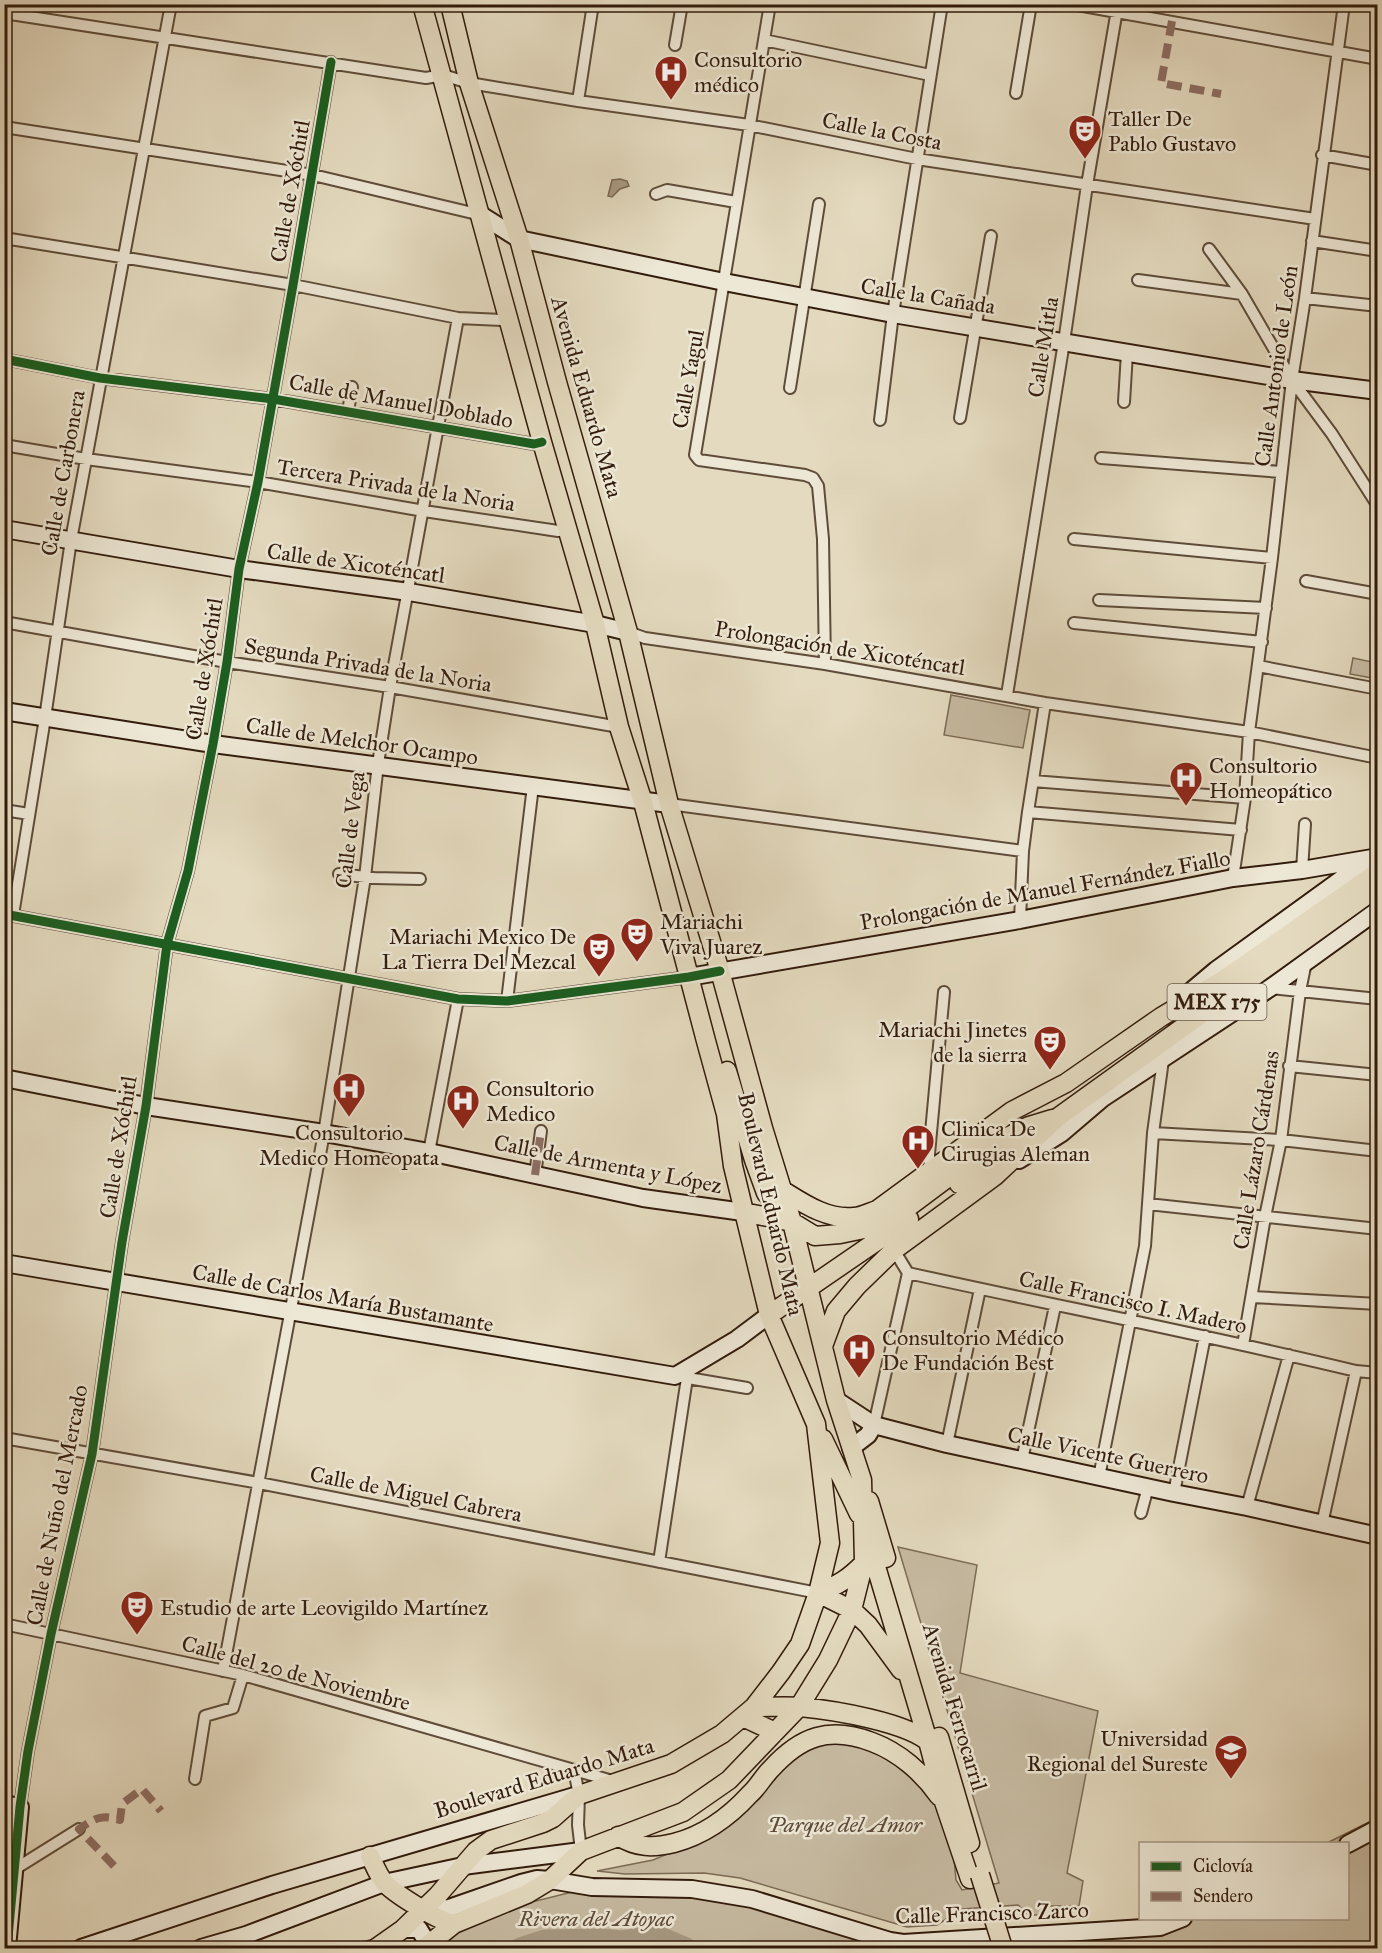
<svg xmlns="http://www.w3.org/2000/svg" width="1382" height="1953" viewBox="0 0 1382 1953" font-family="'IM FELL Great Primer',serif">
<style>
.green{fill:#c6baa1;stroke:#7c6b56;stroke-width:1.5}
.water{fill:#a79982;stroke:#786753;stroke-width:1.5}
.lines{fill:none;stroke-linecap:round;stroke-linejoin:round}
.river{stroke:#a79982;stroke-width:21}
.street-casing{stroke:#5e4c39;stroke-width:14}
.secondary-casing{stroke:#321c0c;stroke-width:20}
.primary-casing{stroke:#321c0c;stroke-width:21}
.street{stroke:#ede7d5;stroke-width:10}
.secondary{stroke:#ede7d5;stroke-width:16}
.primary{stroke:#e4dabf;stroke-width:18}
.primary-bridge-casing{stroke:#321c0c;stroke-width:21;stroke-linecap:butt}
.primary-bridge{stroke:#e4dabf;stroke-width:18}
.quiet{stroke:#8d6e63;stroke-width:8;stroke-dasharray:15 8;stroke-linecap:butt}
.cycleway-casing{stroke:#ede7d5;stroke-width:13}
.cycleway{stroke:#1b5e20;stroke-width:9}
.labels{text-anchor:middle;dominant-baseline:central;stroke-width:5;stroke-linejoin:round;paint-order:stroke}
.shield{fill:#ede7d5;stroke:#6a5948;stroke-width:1.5}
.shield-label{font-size:21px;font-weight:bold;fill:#321c0c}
.poi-label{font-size:22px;fill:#321c0c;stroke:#ede7d5;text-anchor:start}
.street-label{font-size:22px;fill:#321c0c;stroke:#ede7d5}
.park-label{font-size:22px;font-style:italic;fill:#5e4b39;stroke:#ede7d5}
</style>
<rect width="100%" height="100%" fill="#e4dabf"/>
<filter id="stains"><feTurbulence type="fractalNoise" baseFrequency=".00333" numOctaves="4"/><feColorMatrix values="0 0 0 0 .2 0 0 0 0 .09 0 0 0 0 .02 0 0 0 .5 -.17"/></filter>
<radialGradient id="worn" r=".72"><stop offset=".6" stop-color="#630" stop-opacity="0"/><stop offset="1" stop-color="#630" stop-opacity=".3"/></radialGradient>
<!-- green -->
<path class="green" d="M1353,658L1377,663V679L1350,674Z
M951,695L1030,710L1023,748L944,735Z
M898,1547L977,1565L960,1673L1098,1711L1067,1873L1083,1881L1079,1906H1048L1041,1915H1029L1018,1905L962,1909L937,1925L907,1927L740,1878L704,1873L625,1874L597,1871L653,1860L684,1847L767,1787L775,1779L791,1756L843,1734L910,1767L935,1798L953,1847L956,1880L962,1890L999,1883Z
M1377,1818V1948H424L464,1919L592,1887L692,1889L890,1941L1177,1919L1348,1918V1844L1327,1843Z"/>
<!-- water -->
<path class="water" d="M620,179L627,181L629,186L620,189L612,197L608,196L612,180Z"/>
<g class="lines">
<!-- river -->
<path class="river" d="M520,1948L545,1940L602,1939L621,1941L658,1936L686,1948"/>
<!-- street casing -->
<g class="street-casing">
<path id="street" d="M770,4L695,455L699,460L805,475L813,478L818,486L823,539L825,664
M1072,4L1378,59
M4,13L426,78L443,75L469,83L578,101L749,125L917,159L1315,219
M764,40L930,75
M675,45L682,4
M1016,93L1031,4
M578,101L593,4
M4,127L313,175L481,215
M1322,155L1378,165
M656,194L667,190L736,202
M4,238L293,285L458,318L502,320L509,318
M1312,241L1378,251
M1209,249L1242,294L1292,380L1332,434L1378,506
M1138,280L1242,294
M1305,298L1378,306
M4,359L100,378L273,399L534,444L542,442
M790,388L819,204
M1124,402L1127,353
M348,412L352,387
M960,418L991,236
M880,420L893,314L942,4
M4,445L86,459L258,482L424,511L558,531L568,529
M1101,458L1281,472
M1074,539L1272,558
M1306,581L1378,594
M1099,600L1266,608
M4,622L227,662L390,687L619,727
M1074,623L1262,642
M628,632L645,638L825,664L1045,703L1249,732L1378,758
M1258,666L1378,689
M1007,695L1064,342L1087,185L1118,4
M1033,781L1245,798
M669,804L1023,851
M4,810L29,814
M1028,812L1241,830
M1302,870L1305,824
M339,874L374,878L420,879
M1233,878L1245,798L1249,732L1272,558L1292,380L1305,298L1344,4
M4,914L458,999L507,1001L689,977
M13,915L45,718L71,540L171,4
M1020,920L1023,851L1028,812L1045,703
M1270,988L1378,999
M507,1001L533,786
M1289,1066L1378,1075
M1153,1133L1281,1140L1378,1151
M429,1152L458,999
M930,1171L929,1154L944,992
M535,1175L541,1131
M1148,1204L1378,1229
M894,1250L908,1273C1057,1306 1207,1335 1356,1371L1378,1373
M1252,1297L1378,1304
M1243,1345L1265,1217L1281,1140L1300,991L1306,962
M682,1377L747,1388
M874,1425L908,1273
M4,1438L259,1483L818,1593
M947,1444L980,1289
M1022,1460L1055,1306
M1099,1477L1145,1246L1153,1133L1163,1060
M1174,1493L1205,1336
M1247,1507L1289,1355
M1141,1513L1148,1487
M1322,1524L1356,1371
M659,1562L687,1378
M4,1624L243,1675L616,1782
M223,1671L324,1133L365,877L378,764L390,687L458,318
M574,1770L579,1795L578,1825L581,1851
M195,1779L205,1716L233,1708L243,1675
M20,1807L28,1751L51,1634L92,1454L122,1242L146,1106L167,944L188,871L213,744L227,662L239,569L258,482L293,285L331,62
M15,1869L79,1829
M362,1948L381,1944"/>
</g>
<!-- secondary casing -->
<g class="secondary-casing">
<path id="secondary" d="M481,215L519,239L724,282L893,314L1292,380L1378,391
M4,529L239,569L409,592L595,624L628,632
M4,711L213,744L669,804
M689,977L1020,920L1233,878L1302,870L1378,857
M1184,997L1216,970L1365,862
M4,1078L146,1106L324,1133L429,1152L643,1198L743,1212
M1019,1160L1062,1133L1103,1098L1270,988L1378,910
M4,1263L675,1376L737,1339L769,1315
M836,1400L874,1425L947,1444L1174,1493L1247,1507L1378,1536
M851,1448L868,1435L874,1425
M4,1804L20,1807L7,1948
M1348,1844L1378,1828
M423,1910L449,1908L521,1883L537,1879L550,1880L592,1887L692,1889L752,1899L890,1941L903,1943L1160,1927L1183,1918
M403,1929H419L425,1939V1947
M81,1948L272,1885L578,1795
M201,1948L246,1935L384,1883L463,1866L581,1851"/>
</g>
<!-- primary casing -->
<g class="primary-casing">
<path id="primary" d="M727,1071L754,1160L766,1193L786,1216
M959,1184L990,1162L1010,1144
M782,1190C803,1203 827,1220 854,1217C861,1217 870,1212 877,1210L1012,1111L1066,1083L1161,1017L1223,980L1378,872
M743,1212L792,1222L815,1236L840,1234L864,1229L895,1217L990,1146L1029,1126L1052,1119
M769,1315L909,1219
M823,1346L836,1311L857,1286L894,1250L995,1176L1057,1118L1378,887
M823,1439L859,1514
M869,1501L886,1558
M869,1543L928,1741L944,1802L970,1879
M818,1593L852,1610L868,1625L901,1670
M818,1593C839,1585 849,1578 864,1563
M754,1707C769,1707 785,1706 800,1707C832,1710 910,1722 932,1745
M743,1717L775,1732
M939,1737L970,1843
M618,1836C637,1848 653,1848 674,1843C705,1835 729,1817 750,1794C758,1787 763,1777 771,1769C801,1736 829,1726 872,1742C899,1752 923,1773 939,1796
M370,1856C374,1864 378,1875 384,1882C393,1893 440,1922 454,1924
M376,1948L403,1929L438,1895L476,1851L491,1840L543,1823L553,1818L579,1795L671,1764L722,1734L754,1707L781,1672L800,1644L818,1593L830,1543L816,1424L769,1315L733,1166L726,1114L706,1041L643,802L619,727L595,624L542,442L422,4
M424,1948L454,1924L527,1894L550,1880L581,1851L683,1812L729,1780L799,1707L828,1660L852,1610L864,1562L862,1480L836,1400L792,1222L763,1128L720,971L669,804L628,632L557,382L519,239L469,83L450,4"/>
</g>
<!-- street -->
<use href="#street" class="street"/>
<!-- secondary -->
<use href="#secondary" class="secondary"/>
<!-- primary -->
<use href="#primary" class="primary"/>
<!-- primary-bridge casing -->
<g class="primary-bridge-casing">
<path id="primary-bridge" d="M980,1875L1003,1948"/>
</g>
<!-- primary-bridge -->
<use href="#primary-bridge" class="primary-bridge"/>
<!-- quiet -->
<path class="quiet" d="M1172,21L1161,83L1221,94
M535,1175L541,1131
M114,1866L79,1829C96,1818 100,1814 120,1820L122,1804L142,1789L161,1811"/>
<!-- cycleway casing -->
<g class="cycleway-casing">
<path id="cycleway" d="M4,359L100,378L273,399L534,444L542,442
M4,914L458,999L507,1001L689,977L720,971
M7,1948L20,1807L28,1751L51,1634L92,1454L122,1242L146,1106L167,944L188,871L213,744L227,662L239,569L258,482L293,285L331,62"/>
</g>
<!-- cycleway -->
<use href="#cycleway" class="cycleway"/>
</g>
<!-- icons -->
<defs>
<g id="hospital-pin" transform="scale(1.725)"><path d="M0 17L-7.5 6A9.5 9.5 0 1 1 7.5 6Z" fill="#8f2418" stroke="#ede7d5"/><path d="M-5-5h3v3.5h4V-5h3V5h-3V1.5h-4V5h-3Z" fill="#fff"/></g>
<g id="theatre-pin" transform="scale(1.725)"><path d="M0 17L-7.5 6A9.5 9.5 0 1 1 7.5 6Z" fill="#8f2418" stroke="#ede7d5"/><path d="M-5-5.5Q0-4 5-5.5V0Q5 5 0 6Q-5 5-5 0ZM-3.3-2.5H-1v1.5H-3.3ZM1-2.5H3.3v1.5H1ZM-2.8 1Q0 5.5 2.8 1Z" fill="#fff"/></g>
<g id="university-pin" transform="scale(1.725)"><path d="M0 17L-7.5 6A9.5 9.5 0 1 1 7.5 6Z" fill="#8f2418" stroke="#ede7d5"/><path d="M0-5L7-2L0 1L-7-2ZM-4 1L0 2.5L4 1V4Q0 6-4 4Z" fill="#fff"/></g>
</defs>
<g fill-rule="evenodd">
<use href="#hospital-pin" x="671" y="72"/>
<use href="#theatre-pin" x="1085" y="131"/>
<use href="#hospital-pin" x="1186" y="778"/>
<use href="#theatre-pin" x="637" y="934"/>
<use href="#theatre-pin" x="599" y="949"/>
<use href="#theatre-pin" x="1050" y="1042"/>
<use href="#hospital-pin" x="349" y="1089"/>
<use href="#hospital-pin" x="463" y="1101"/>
<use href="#hospital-pin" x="918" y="1141"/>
<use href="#hospital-pin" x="859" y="1350"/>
<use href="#theatre-pin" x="137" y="1607"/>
<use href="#university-pin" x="1231" y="1751"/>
</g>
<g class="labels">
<!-- shield labels -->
<rect class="shield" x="1167.5" y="984" width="99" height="36" rx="4.5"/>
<g class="shield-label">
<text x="1217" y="1002">MEX 175</text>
</g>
<!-- poi labels -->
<g class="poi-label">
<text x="694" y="59">Consultorio<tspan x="694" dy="25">médico</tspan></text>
<text x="1108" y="118">Taller De<tspan x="1108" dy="25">Pablo Gustavo</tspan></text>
<text x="1209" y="765">Consultorio<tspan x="1209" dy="25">Homeopático</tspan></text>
<text x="660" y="921">Mariachi<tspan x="660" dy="25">Viva Juarez</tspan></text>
<text x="576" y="936" text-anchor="end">Mariachi Mexico De<tspan x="576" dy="25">La Tierra Del Mezcal</tspan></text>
<text x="1027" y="1029" text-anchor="end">Mariachi Jinetes<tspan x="1027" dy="25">de la sierra</tspan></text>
<text x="486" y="1088">Consultorio<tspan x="486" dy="25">Medico</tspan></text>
<text x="941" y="1128">Clinica De<tspan x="941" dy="25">Cirugias Aleman</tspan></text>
<text x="349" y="1132" text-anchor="middle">Consultorio<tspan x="349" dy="25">Medico Homeopata</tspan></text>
<text x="882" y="1337">Consultorio Médico<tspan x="882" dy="25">De Fundación Best</tspan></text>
<text x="160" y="1607">Estudio de arte Leovigildo Martínez</text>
<text x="1208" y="1738" text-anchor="end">Universidad<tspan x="1208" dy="25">Regional del Sureste</tspan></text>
</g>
<!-- street labels -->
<g class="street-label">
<text transform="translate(882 131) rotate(11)">Calle la Costa</text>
<text transform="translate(290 191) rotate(-80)">Calle de Xóchitl</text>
<text transform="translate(928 296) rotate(9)">Calle la Cañada</text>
<text transform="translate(1043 347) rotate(-81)">Calle Mitla</text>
<text transform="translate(1276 366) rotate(-82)">Calle Antonio de León</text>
<text transform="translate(688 379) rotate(-80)">Calle Yagul</text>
<text transform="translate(587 397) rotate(74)">Avenida Eduardo Mata</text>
<text transform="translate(401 401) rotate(10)">Calle de Manuel Doblado</text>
<text transform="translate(63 473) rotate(-80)">Calle de Carbonera</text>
<text transform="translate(396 485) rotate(9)">Tercera Privada de la Noria</text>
<text transform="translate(356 563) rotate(8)">Calle de Xicoténcatl</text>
<text transform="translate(840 648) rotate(9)">Prolongación de Xicoténcatl</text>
<text transform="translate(368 665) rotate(9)">Segunda Privada de la Noria</text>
<text transform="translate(204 669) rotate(-81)">Calle de Xóchitl</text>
<text transform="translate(362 741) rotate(8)">Calle de Melchor Ocampo</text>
<text transform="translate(350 830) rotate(-83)">Calle de Vega</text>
<text transform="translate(1045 890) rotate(-10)">Prolongación de Manuel Fernández Fiallo</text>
<text transform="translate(118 1147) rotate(-81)">Calle de Xóchitl</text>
<text transform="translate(1256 1150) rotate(-81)">Calle Lázaro Cárdenas</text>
<text transform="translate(608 1164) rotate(11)">Calle de Armenta y López</text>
<text transform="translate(771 1204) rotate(77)">Boulevard Eduardo Mata</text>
<text transform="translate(343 1298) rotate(10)">Calle de Carlos María Bustamante</text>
<text transform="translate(1133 1302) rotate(12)">Calle Francisco I. Madero</text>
<text transform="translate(1108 1455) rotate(12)">Calle Vicente Guerrero</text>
<text transform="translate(416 1494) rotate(11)">Calle de Miguel Cabrera</text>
<text transform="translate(57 1505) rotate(-79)">Calle de Nuño del Mercado</text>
<text transform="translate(296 1673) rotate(15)">Calle del 20 de Noviembre</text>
<text transform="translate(955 1707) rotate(73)">Avenida Ferrocarril</text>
<text transform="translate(544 1778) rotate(-17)">Boulevard Eduardo Mata</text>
<text transform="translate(992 1913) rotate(-2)">Calle Francisco Zarco</text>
</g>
<!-- park labels -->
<g class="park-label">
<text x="845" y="1824">Parque del Amor</text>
<text x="596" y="1918">Rivera del Atoyac</text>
</g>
</g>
<!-- margin -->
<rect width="1382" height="1953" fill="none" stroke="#e4dabf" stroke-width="24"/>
<rect x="6" y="6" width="1370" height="1941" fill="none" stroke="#321c0c" stroke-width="3"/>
<rect x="12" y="12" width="1358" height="1929" fill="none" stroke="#321c0c" stroke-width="1.5"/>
<!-- legend -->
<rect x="1139" y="1842" width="210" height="78" fill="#ede7d5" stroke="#a29685" stroke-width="1.5"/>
<rect x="1151" y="1862" width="30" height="9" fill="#1b5e20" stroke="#a29685" stroke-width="1.5"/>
<text x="1193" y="1872" font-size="18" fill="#321c0c">Ciclovía</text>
<rect x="1151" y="1892" width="30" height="9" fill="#8d6e63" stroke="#a29685" stroke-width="1.5"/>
<text x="1193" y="1902" font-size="18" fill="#321c0c">Sendero</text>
<rect width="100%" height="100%" filter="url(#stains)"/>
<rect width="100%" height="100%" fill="url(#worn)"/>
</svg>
